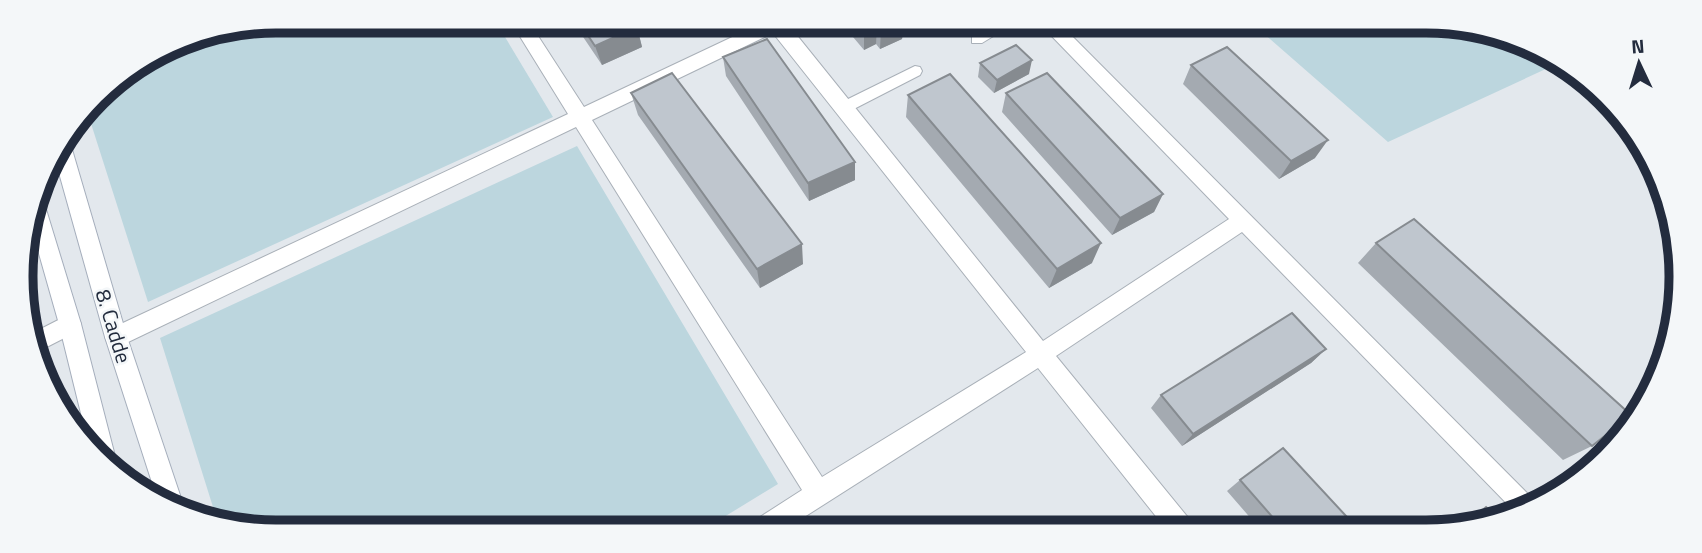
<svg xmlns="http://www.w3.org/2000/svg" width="1702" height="553" viewBox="0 0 1702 553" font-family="'Titillium Web',sans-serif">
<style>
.green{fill:#bcd6de}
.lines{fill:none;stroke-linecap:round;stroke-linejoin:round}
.lane-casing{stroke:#a9b0b8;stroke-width:2}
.street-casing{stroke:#a9b0b8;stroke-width:2}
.secondary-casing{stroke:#a5aebc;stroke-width:2}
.lane{fill:#fff;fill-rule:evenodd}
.street{fill:#fff;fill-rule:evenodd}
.secondary{fill:#fff;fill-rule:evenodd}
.wall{fill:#a4aab1}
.shaded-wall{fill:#868b90}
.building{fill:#bfc6ce;stroke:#868b90;stroke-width:2}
.labels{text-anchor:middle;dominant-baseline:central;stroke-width:5;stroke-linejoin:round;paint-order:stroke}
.street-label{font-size:21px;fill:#232c3e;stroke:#f4f7f9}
.rim{fill:none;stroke:#232c3e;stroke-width:9}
</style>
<rect width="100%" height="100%" fill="#e3e8ed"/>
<!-- green -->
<path class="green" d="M277,21L496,22L553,117L148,302L87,111L108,85L179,40Z
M1254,25L1476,26L1561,62L1388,142Z
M577,146L778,484L706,528L226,527L218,523L160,338Z"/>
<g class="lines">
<!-- lane casing -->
<g class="lane-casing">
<path id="lane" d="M995,24H1013L982,43H972V35Z
M915,66L920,67L922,71L920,75L848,112H838L836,108L838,104Z"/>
</g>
<!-- street casing -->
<g class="street-casing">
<path id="street" d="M511,22H529L584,107L762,23H787L1043,341L1229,219L1040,24H1060L1539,505L1516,513L1242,232L1056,356L1190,520L1193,529H1166L1038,368L787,528H754L757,519L802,490L576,127L124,344L116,347L108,344L105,337L108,330L568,114ZM773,33L1026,352L822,477L592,120Z
M70,314L78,317L81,324L78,331L35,353L29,335Z"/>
</g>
<!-- secondary casing -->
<g class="secondary-casing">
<path id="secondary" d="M65,140L71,146L127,337L183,504L181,508L157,498L105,337L54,155Z
M37,198L42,200L45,206L81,324L116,460L112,468L89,446L59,324L30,222Z"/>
</g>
<!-- lane -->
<use href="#lane" class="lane"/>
<!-- street -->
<use href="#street" class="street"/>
<!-- secondary -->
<use href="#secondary" class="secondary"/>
</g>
<!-- wall -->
<path class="wall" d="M573,22H633L637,27L642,47L602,65Z
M842,24H922L903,33L902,39L880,49L876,44L864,50Z
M723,57L855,180L809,201L726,76Z
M980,63L1029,74L994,93L978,77Z
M1191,65L1315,158L1279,179L1183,84Z
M631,93L803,264L760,288L638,115Z
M1006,93L1163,194L1154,212L1112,235L1002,112Z
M908,95L1092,263L1049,288L906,117Z
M1376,243L1592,446L1563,460L1358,263Z
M1326,349L1311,363L1182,446L1151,408L1161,395Z
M1240,480L1359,530L1260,529L1227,491Z
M1486,507L1459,530H1450L1465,518Z"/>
<!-- shaded-wall -->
<path class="shaded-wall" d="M877,24L876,44L864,50V30Z
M893,24H922L903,33L902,39L880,49L881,29Z
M930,24H938L929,28Z
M637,27L642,47L602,65L595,46Z
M1032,60L1029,74L994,93L997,80Z
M1328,140L1315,158L1279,179L1291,161Z
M855,162V180L809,201L808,183Z
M1163,194L1154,212L1112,235L1120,218Z
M1101,243L1092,263L1049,288L1057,269Z
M802,244L803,264L760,288L757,269Z
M1326,349L1311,363L1182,446L1193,434Z"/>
<!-- building -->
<path class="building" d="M579,22H633L637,27L595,46Z
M858,23L893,24L881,29L877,24L864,30Z
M767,39L855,162L808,183L723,57Z
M1016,45L1032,60L997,80L980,63Z
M1227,47L1328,140L1291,161L1191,65Z
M672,73L802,244L757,269L631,93Z
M1047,73L1163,194L1120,218L1006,93Z
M950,74L1101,243L1057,269L908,95Z
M1414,219L1631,415L1592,446L1376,243Z
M1292,313L1326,349L1193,434L1161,395Z
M1283,448L1359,530L1283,529L1240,480Z
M1486,507L1497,518L1460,530Z"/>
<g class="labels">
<!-- street labels -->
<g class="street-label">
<text transform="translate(114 326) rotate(73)">8. Cadde</text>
</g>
</g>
<!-- crop -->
<path d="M0 0H1702V553H0ZM276 33H1426A243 243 0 0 1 1669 276V277A243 243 0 0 1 1426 520H276A243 243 0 0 1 33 277V276A243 243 0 0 1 276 33Z" fill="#f4f7f9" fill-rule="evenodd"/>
<path class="rim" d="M276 33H1426A243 243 0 0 1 1669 276V277A243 243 0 0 1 1426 520H276A243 243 0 0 1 33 277V276A243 243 0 0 1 276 33Z"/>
<!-- north arrow -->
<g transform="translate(1639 63) rotate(356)" stroke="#f4f7f9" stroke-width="5" paint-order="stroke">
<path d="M0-5L12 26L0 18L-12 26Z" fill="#232c3e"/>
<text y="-10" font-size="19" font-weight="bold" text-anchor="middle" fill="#232c3e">N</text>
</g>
</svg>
